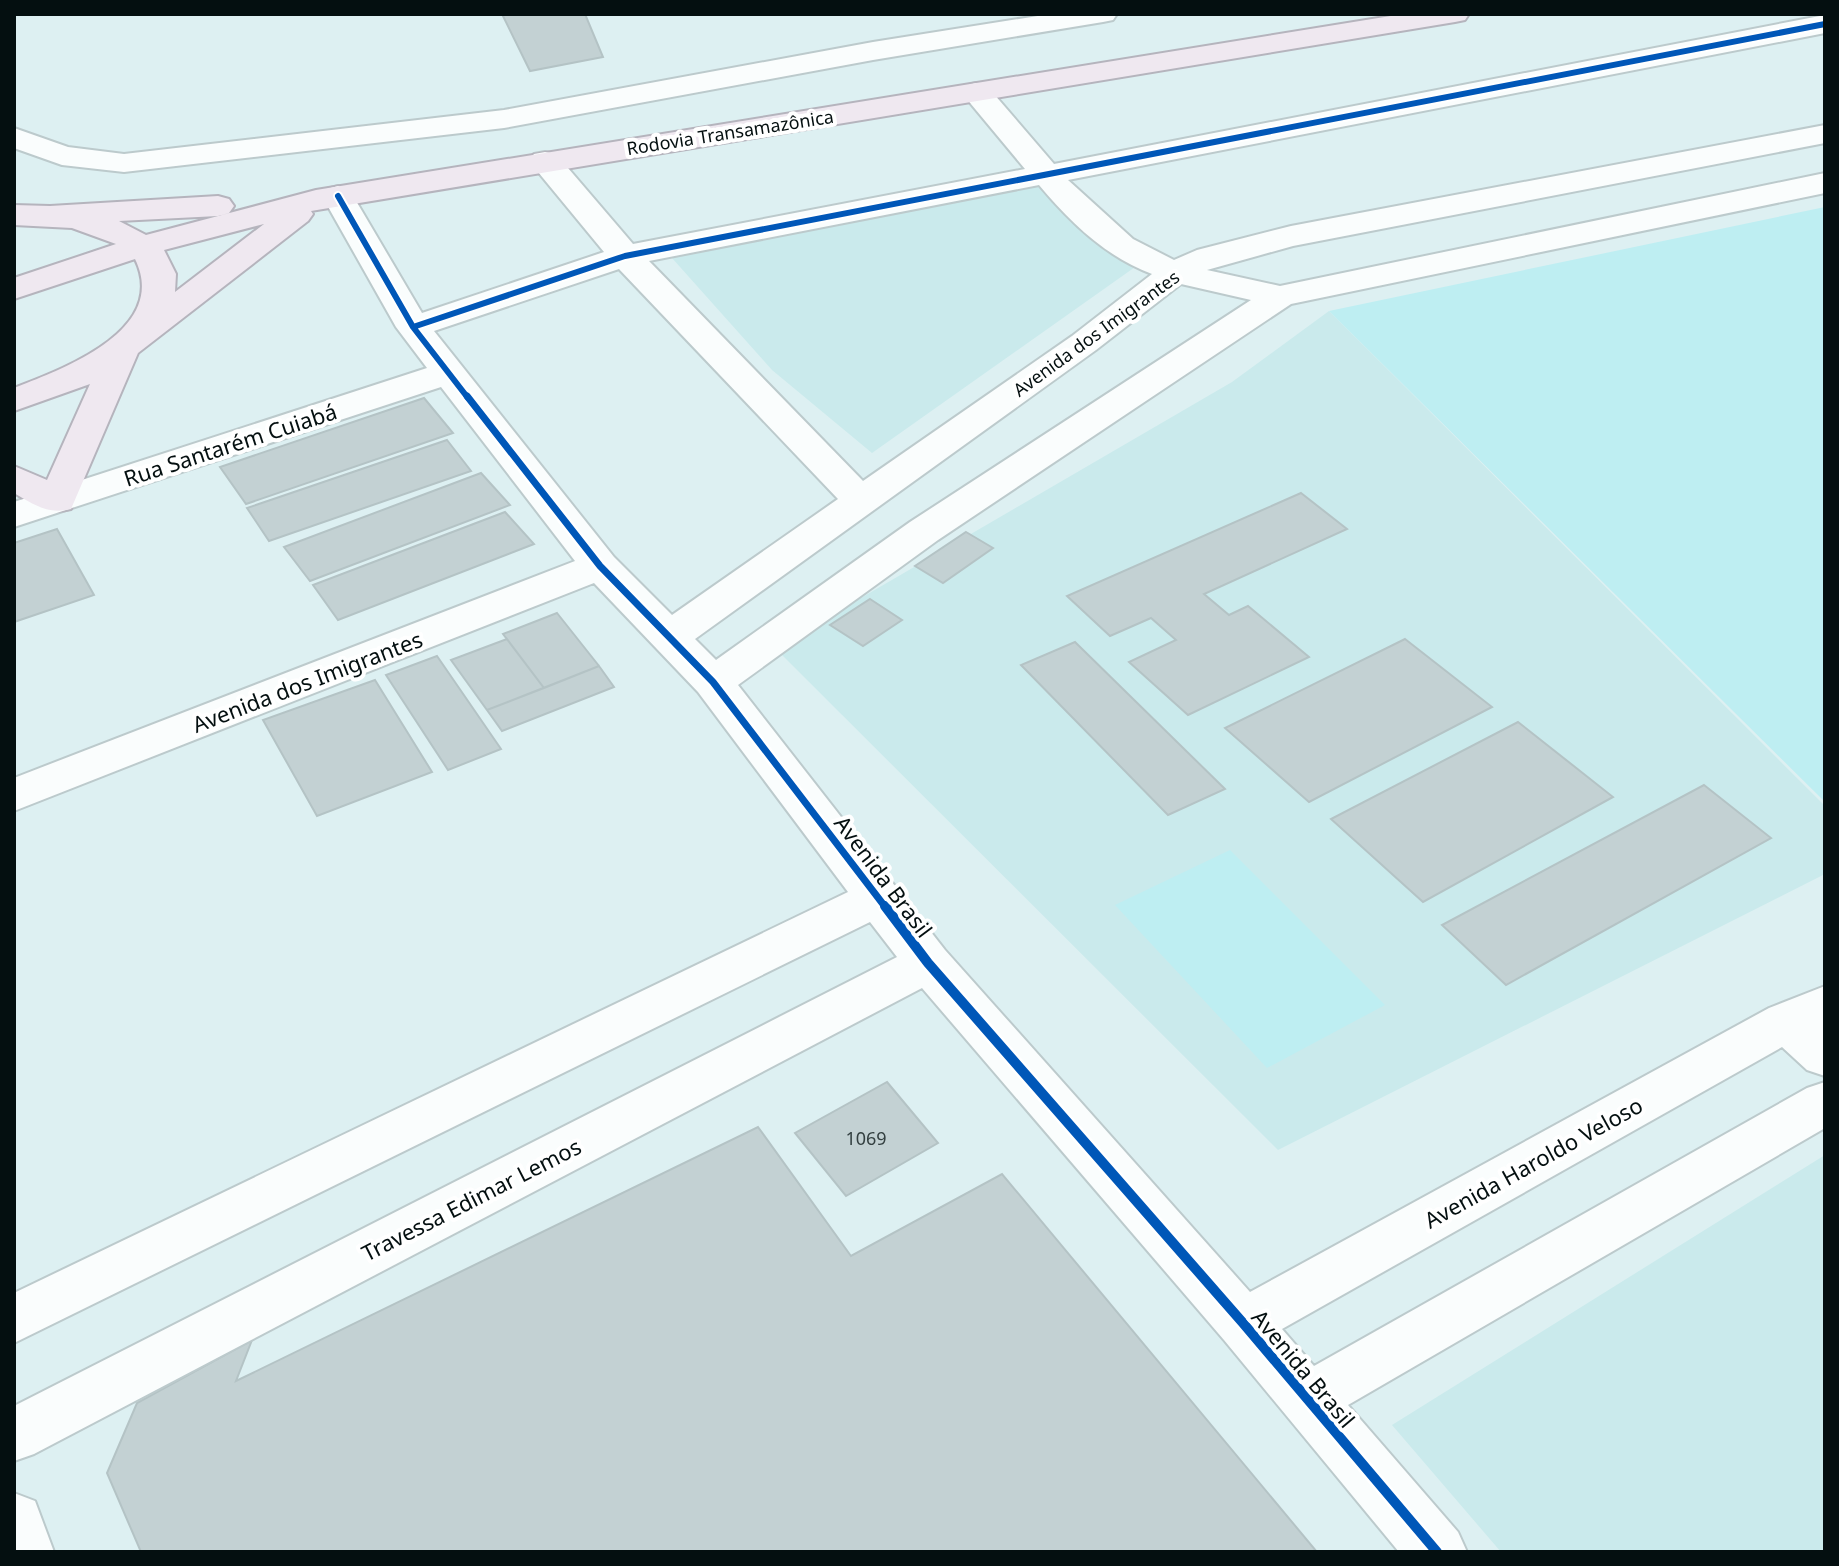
<svg xmlns="http://www.w3.org/2000/svg" width="1839" height="1566" viewBox="0 0 1839 1566" font-family="'Noto Sans',sans-serif">
<style>
.built{fill:#caeaec}
.green{fill:#beeef2}
.building{fill:#c3d1d3;stroke:#b4c3c5;stroke-width:2}
.lines{fill:none;stroke-linecap:round;stroke-linejoin:round}
.minor-casing{stroke:#bccacc;stroke-width:4}
.highway-casing{stroke:#b5b4bd;stroke-width:4}
.minor{fill:#fafdfd;fill-rule:evenodd}
.highway{fill:#efe8f0;fill-rule:evenodd}
.cycleway-far2-casing{stroke:#fff;stroke-width:10}
.cycleway-far1-casing{stroke:#fff;stroke-width:12}
.cycleway-casing{stroke:#fff;stroke-width:15}
.cycleway-far2{stroke:#0057b8;stroke-width:6}
.cycleway-far1{stroke:#0057b8;stroke-width:7}
.cycleway{stroke:#0057b8;stroke-width:10}
.labels{text-anchor:middle;dominant-baseline:central;stroke-width:8;stroke-linejoin:round;paint-order:stroke}
.far-street-label{font-size:18px;fill:#040f10;stroke:#fff}
.number-label{font-size:18px;fill:#344041}
.street-label{font-size:22px;fill:#040f10;stroke:#fff}
</style>
<rect width="100%" height="100%" fill="#ddf0f2"/>
<!-- built -->
<path class="built" d="M1051,176L1145,260L872,453L772,370L672,258Z
M1329,311L1825,806V874L1278,1150L775,648L1232,382Z
M1825,1155V1552H1501L1392,1425Z"/>
<!-- green -->
<path class="green" d="M1825,207V802L1329,311Z
M1230,850L1385,1005L1267,1068L1115,905Z"/>
<!-- building -->
<path class="building" d="M502,14H585L603,57L530,71Z
M424,398L453,433L246,504L220,467Z
M447,440L471,471L269,541L247,508Z
M481,473L510,505L310,581L284,547Z
M1301,493L1347,529L1204,594L1229,615L1248,606L1309,657L1188,715L1129,662L1176,640L1151,618L1110,636L1067,596Z
M505,512L534,544L338,620L313,585Z
M57,529L94,595L14,622V543Z
M966,532L993,548L943,583L915,566Z
M870,599L902,620L863,646L830,625Z
M557,613L599,666L544,688L503,634Z
M507,639L544,688L487,710L451,660Z
M1405,639L1492,707L1309,802L1225,728Z
M1075,642L1225,789L1168,815L1021,665Z
M437,656L501,749L448,770L386,675Z
M599,666L614,687L502,731L487,710Z
M375,680L432,772L317,816L263,720Z
M1518,722L1613,797L1423,902L1331,819Z
M1704,785L1771,838L1506,985L1442,925Z
M887,1082L938,1143L846,1196L795,1133Z
M758,1127L851,1256L1002,1174L1317,1552H141L107,1473L137,1403L252,1340L236,1381Z"/>
<g class="lines">
<!-- minor casing -->
<g class="minor-casing">
<path id="minor" d="M1050,14H1117L1113,20L1103,22L873,60L504,128L124,172L62,165L14,148V128L68,147L124,154L504,110L873,42Z
M1825,15V33L1068,180L1133,239L1174,260L1197,250L1291,226L1825,125V143L1293,246L1207,270L1280,286L1825,173V193L1291,304L938,540L738,685L945,950L1250,1292L1769,1008L1825,986V1076L1807,1070L1782,1047L1282,1329L1314,1366L1807,1088L1825,1082V1128L1348,1405L1458,1532L1467,1552H1399L1224,1340L922,988L34,1454L14,1461V1406L897,957L870,922L14,1343V1293L848,892L698,692L594,583L14,811V778L575,561L441,387L14,527V502L427,368L396,327L322,196L327,189L338,186L349,189L422,313L604,252L529,161L534,154L545,152L556,154L633,244L1025,169L961,92L965,86L976,83L987,86L1054,164ZM1039,185C1070,222 1106,257 1152,274L1072,336L863,481L649,261ZM619,269L838,499L672,615L614,557L434,331ZM1181,284L1251,300L910,522L716,660L695,639L1096,350Z
M14,1493L35,1501L54,1552H14Z"/>
</g>
<!-- highway casing -->
<g class="highway-casing">
<path id="highway" d="M1403,14H1469L1465,20L1455,22L311,211L313,214L308,221L138,353L71,509C48,515 33,504 14,493V466L47,480L90,384L14,411V388C63,369 170,330 135,259L14,299V278L116,244L72,228L14,225V205L50,206L218,196L229,199L234,206L229,213L218,216L119,221L146,235L316,190ZM264,224L175,292L176,274L164,250Z"/>
</g>
<!-- minor -->
<use href="#minor" class="minor"/>
<!-- highway -->
<use href="#highway" class="highway"/>
<!-- cycleway-far2 casing -->
<g class="cycleway-far2-casing">
<path id="cycleway-far2" d="M338,196L413,327L468,398
M413,327L625,256L1825,24"/>
</g>
<!-- cycleway-far1 casing -->
<g class="cycleway-far1-casing">
<path id="cycleway-far1" d="M467,396L600,566L713,682L886,908"/>
</g>
<!-- cycleway casing -->
<g class="cycleway-casing">
<path id="cycleway" d="M885,906L928,963L1243,1323L1437,1552"/>
</g>
<!-- cycleway-far2 -->
<use href="#cycleway-far2" class="cycleway-far2"/>
<!-- cycleway-far1 -->
<use href="#cycleway-far1" class="cycleway-far1"/>
<!-- cycleway -->
<use href="#cycleway" class="cycleway"/>
</g>
<g class="labels">
<!-- far-street labels -->
<g class="far-street-label">
<text transform="translate(730 132) rotate(-9)">Rodovia Transamazônica</text>
<text transform="translate(1096 333) rotate(-36)">Avenida dos Imigrantes</text>
</g>
<!-- number labels -->
<g class="number-label">
<text x="866" y="1138">1069</text>
</g>
<!-- street labels -->
<g class="street-label">
<text transform="translate(230 444) rotate(-18)">Rua Santarém Cuiabá</text>
<text transform="translate(307 681) rotate(-21)">Avenida dos Imigrantes</text>
<text transform="translate(884 876) rotate(53)">Avenida Brasil</text>
<text transform="translate(1533 1162) rotate(-29)">Avenida Haroldo Veloso</text>
<text transform="translate(471 1199) rotate(-27)">Travessa Edimar Lemos</text>
<text transform="translate(1304 1368) rotate(50)">Avenida Brasil</text>
</g>
</g>
<!-- border -->
<rect width="1839" height="1566" fill="none" stroke="#040f10" stroke-width="32"/>
</svg>
